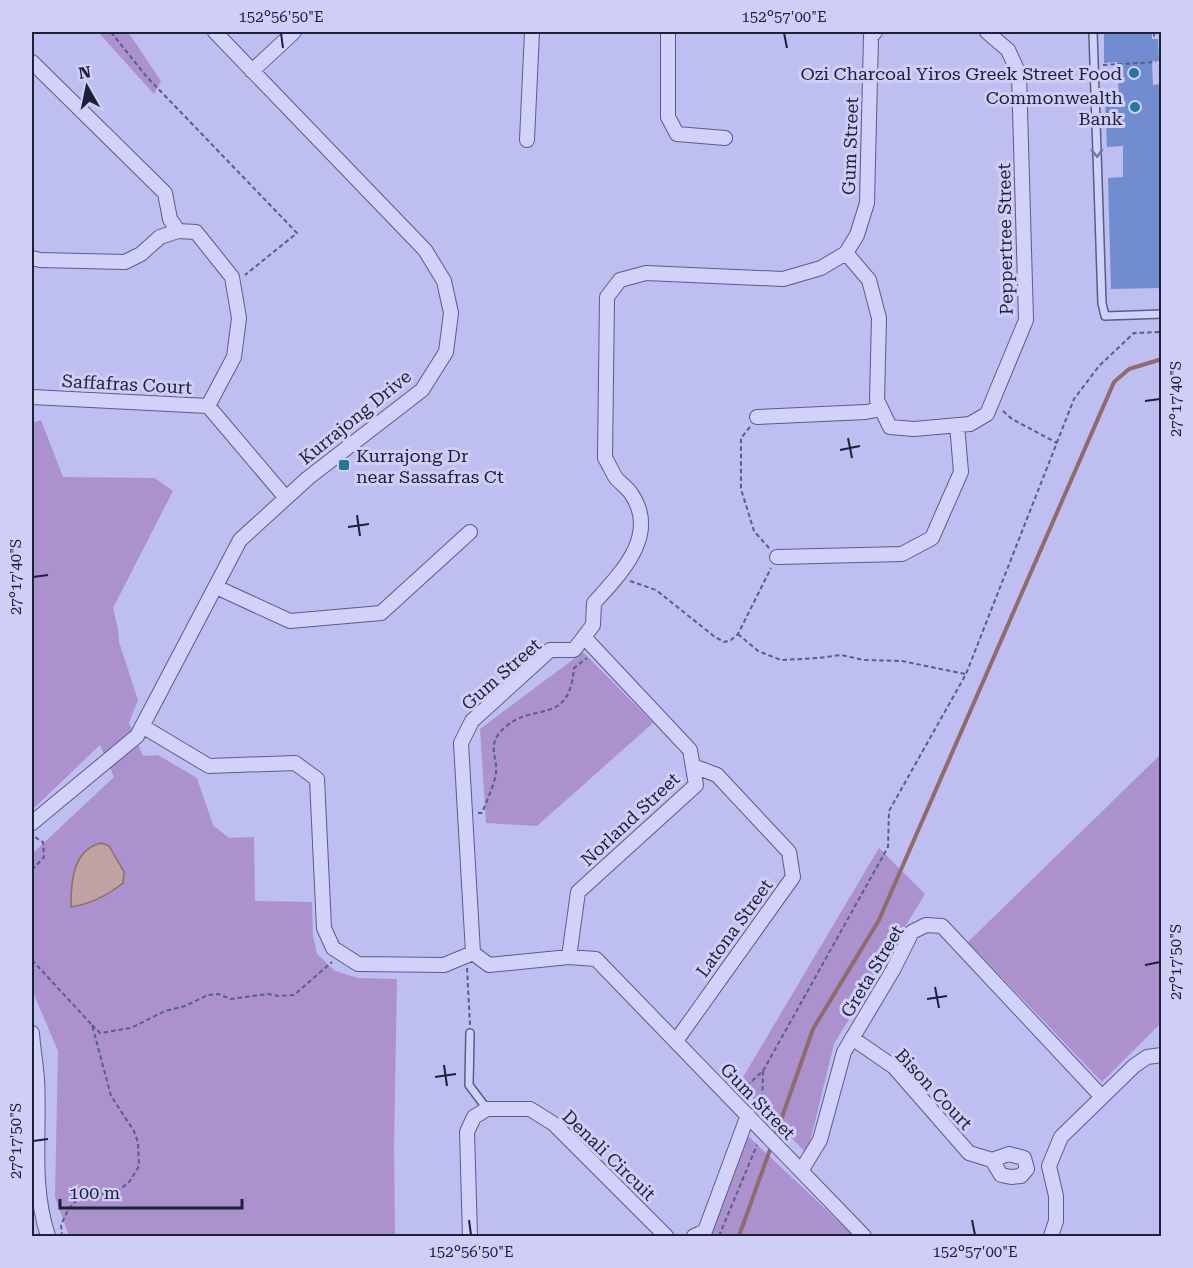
<svg xmlns="http://www.w3.org/2000/svg" width="1193" height="1268" viewBox="0 0 1193 1268" font-family="'Roboto Serif',serif">
<style>
.green{fill:#ab92ce}
.water{fill:#c1a2a2;stroke:#8f6b69;stroke-width:1.5}
.lines{fill:none;stroke-linecap:round;stroke-linejoin:round}
.stream{stroke:#8f6b69;stroke-width:4}
.building{fill:#728cd0}
.service-casing{stroke:#565e89;stroke-width:10}
.minor-casing{stroke:#565e89;stroke-width:16}
.path{stroke:#565e89;stroke-width:2;stroke-dasharray:4.5 3;stroke-linecap:butt}
.service{stroke:#d2d1fa;stroke-width:7}
.minor{stroke:#d2d1fa;stroke-width:14}
.oneway{stroke:#767998}
.ticks{fill:none;stroke:#1b2137;stroke-width:2}
.poi-dot{fill:#23779b;stroke:#cfcef7;stroke-width:2}
.labels{text-anchor:middle;dominant-baseline:central;stroke-width:6;stroke-linejoin:round;paint-order:stroke}
.poi-label{font-size:18px;fill:#1b2137;stroke:#cfcef7;text-anchor:end}
.street-label{font-size:18px;fill:#1b2137;stroke:#cfcef7}
.neatline{fill:none;stroke:#1b2137;stroke-width:2}
.ticks-label{font-size:15px;text-anchor:middle;fill:#1b2137}
</style>
<rect width="100%" height="100%" fill="#bebef0"/>
<!-- green -->
<path class="green" d="M98,32H128L161,81L154,94Z
M41,420L63,477L155,478L173,491L113,608L118,629L119,642L138,700L129,723L143,756L158,755L197,778L213,825L229,838L254,837L255,901L312,902L313,936L317,954L335,971L358,978L397,979L394,1148L395,1236H69L55,1197L58,1051L32,990V854L114,777L100,745L32,810V423Z
M583,652L653,723L537,826L486,823L480,729Z
M1161,754V1023L1102,1082L968,942Z
M879,848L925,894L834,1044L807,1154L739,1084Z
M748,1136L854,1236H707Z"/>
<!-- water -->
<path class="water" d="M101,843L109,846L124,872L123,883C108,895 90,904 71,907C71,883 72,850 101,843Z"/>
<g class="lines">
<!-- stream -->
<path class="stream" d="M775,1137L813,1029L879,920L1114,382L1129,369L1162,359
M739,1236L772,1144"/>
</g>
<!-- building -->
<path class="building" d="M1104,32H1152V39H1158L1159,61H1152L1153,85L1161,84V288L1111,289L1108,178L1123,177V146L1107,147L1105,99H1119L1117,62L1104,63Z"/>
<g class="lines">
<!-- service casing -->
<g class="service-casing">
<path id="service" d="M1093,32L1102,303L1105,316L1162,314
M470,1033L469,1085L487,1109"/>
</g>
<!-- minor casing -->
<g class="minor-casing">
<path id="minor" d="M668,32V117L677,134L725,138
M32,62L165,193L170,219L178,231L196,232L232,277L239,318L234,357L208,406
M252,71L294,32
M527,140L532,32
M846,253L869,280L879,318L877,400L890,427L914,429L970,424L987,414L1026,320L1019,74L1008,50L987,32
M32,258L40,260L125,262L141,254L160,237L178,231
M32,397L208,406L286,498
M757,417L866,412L881,409
M777,557L902,554L932,538L961,472L957,425
M216,587L290,621L381,613L470,532
M142,726L209,766L295,763L317,779L324,928L333,948L358,964L444,965L473,953
M32,823L137,736L240,540L308,478L422,390L446,352L451,313L444,281L425,250L215,32
M569,957L578,892L696,785L690,750L584,637
M32,1033C33,1049 36,1064 37,1080C40,1134 31,1184 48,1236
M852,1038L894,1067L969,1153L992,1160
M676,1041L793,877L789,852L717,775L693,766
M1009,1154L1024,1158L1027,1169L1021,1176L1011,1177L1001,1175L992,1160Z
M801,1171L820,1140L844,1052L893,970L912,932L926,925L942,926L1102,1097
M470,1236L467,1132L474,1117L487,1109H530L554,1124L666,1236
M694,1236L705,1231L748,1115
M864,1236L596,959L569,957L489,965L473,953L461,743L472,721L550,650H574L593,625L594,603C620,574 659,536 632,495C628,488 621,484 616,478C612,472 609,464 605,458L607,297L620,280L646,273L783,279L821,268L846,253L857,235L867,203L871,36L875,32
M1051,1236L1056,1221V1196L1049,1166L1061,1137L1134,1066L1147,1057L1162,1055"/>
</g>
<!-- path -->
<path class="path" d="M111,32L146,76L297,233L245,275
M1154,32V38
M1160,54L1162,53
M1103,65L1156,62
M1003,411L1012,419L1057,443
M750,427L741,438V489L754,531L769,548
M630,581L656,590L715,637L724,642L731,640L738,634L771,568
M738,634L758,651L781,660L819,658L841,655L864,660L902,661L965,674
M478,813H482C487,800 494,786 496,773C498,757 486,746 503,729C533,700 569,728 574,668L587,658
M32,870L44,857L43,842L33,836
M32,960L92,1025L111,1096L134,1131L138,1143L139,1166L130,1181L122,1188L113,1193L93,1194L77,1200L69,1208L61,1225L62,1236
M467,968L470,1025
M92,1025L100,1033L131,1028L165,1011L185,1006L208,995L218,994L231,999L268,994L278,996L294,995L332,962
M741,1091L763,1071L888,847L889,811L966,674L1074,399L1099,366L1134,333L1162,332
M762,1113L763,1071
M719,1236L757,1145"/>
<!-- service -->
<use href="#service" class="service"/>
<!-- minor -->
<use href="#minor" class="minor"/>
</g>
<!-- one-way arrows -->
<defs><path id="oneway-chevron" d="M-2-3.5L2.5 0L-2 3.5" fill="none" stroke-width="1.6" stroke-linecap="round" stroke-linejoin="round" transform="scale(1.5)"/></defs>
<use class="oneway" href="#oneway-chevron" transform="translate(1097 153) rotate(88)"/>
<!-- ticks -->
<path class="ticks" d="M281,33L283,48M784,33L787,48M1145,401L1160,399M848,438L852,458M840,450L860,446M357,515L360,536M348,527L369,524M33,577L48,575M1145,965L1160,962M935,987L939,1008M927,999L947,996M444,1065L447,1086M435,1077L456,1074M33,1141L48,1139M469,1220L471,1235M972,1220L975,1235"/>
<!-- markers -->
<g class="poi-dot">
<circle cx="1134" cy="73" r="6"/>
<circle cx="1135" cy="107" r="6"/>
<rect x="338" y="459" width="12" height="12" rx="3"/>
</g>
<g class="labels">
<!-- poi labels -->
<g class="poi-label">
<text x="1122" y="73">Ozi Charcoal Yiros Greek Street Food</text>
<text x="1123" y="97">Commonwealth<tspan x="1123" dy="21">Bank</tspan></text>
<text x="356" y="455" text-anchor="start">Kurrajong Dr<tspan x="356" dy="21">near Sassafras Ct</tspan></text>
</g>
<!-- street labels -->
<g class="street-label">
<text transform="translate(850 146) rotate(-88)">Gum Street</text>
<text transform="translate(1005 239) rotate(-91)">Peppertree Street</text>
<text transform="translate(127 384) rotate(3)">Saffafras Court</text>
<text transform="translate(355 417) rotate(-39)">Kurrajong Drive</text>
<text transform="translate(501 674) rotate(-41)">Gum Street</text>
<text transform="translate(630 819) rotate(-43)">Norland Street</text>
<text transform="translate(734 928) rotate(-54)">Latona Street</text>
<text transform="translate(872 971) rotate(-59)">Greta Street</text>
<text transform="translate(934 1089) rotate(47)">Bison Court</text>
<text transform="translate(758 1101) rotate(46)">Gum Street</text>
<text transform="translate(609 1155) rotate(44)">Denali Circuit</text>
</g>
</g>
<!-- border -->
<rect width="1193" height="1268" fill="none" stroke="#cfcef7" stroke-width="66"/>
<!-- north arrow -->
<g transform="translate(87 87) rotate(351)" stroke="#cfcef7" stroke-width="4.5" paint-order="stroke">
<path d="M0-4.5L10 22L0 15L-10 22Z" fill="#1b2137"/>
<text y="-9" font-size="16" font-weight="bold" text-anchor="middle" fill="#1b2137">N</text>
</g>
<!-- scale -->
<path d="M60 1199v9h182v-9" fill="none" stroke="#1b2137" stroke-width="3"/>
<text x="69" y="1199" font-size="18" fill="#1b2137" stroke="#cfcef7" stroke-width="4.5" paint-order="stroke">100 m</text>
<rect x="33" y="33" width="1127" height="1202" class="neatline"/>
<g class="ticks-label">
<text x="281" y="22">152°56'50"E</text>
<text x="784" y="22">152°57'00"E</text>
<text transform="translate(1176 399) rotate(-90)" y="5">27°17'40"S</text>
<text transform="translate(16 577) rotate(-90)" y="5">27°17'40"S</text>
<text transform="translate(1176 962) rotate(-90)" y="5">27°17'50"S</text>
<text transform="translate(16 1141) rotate(-90)" y="5">27°17'50"S</text>
<text x="471" y="1257">152°56'50"E</text>
<text x="975" y="1257">152°57'00"E</text>
</g>
</svg>
